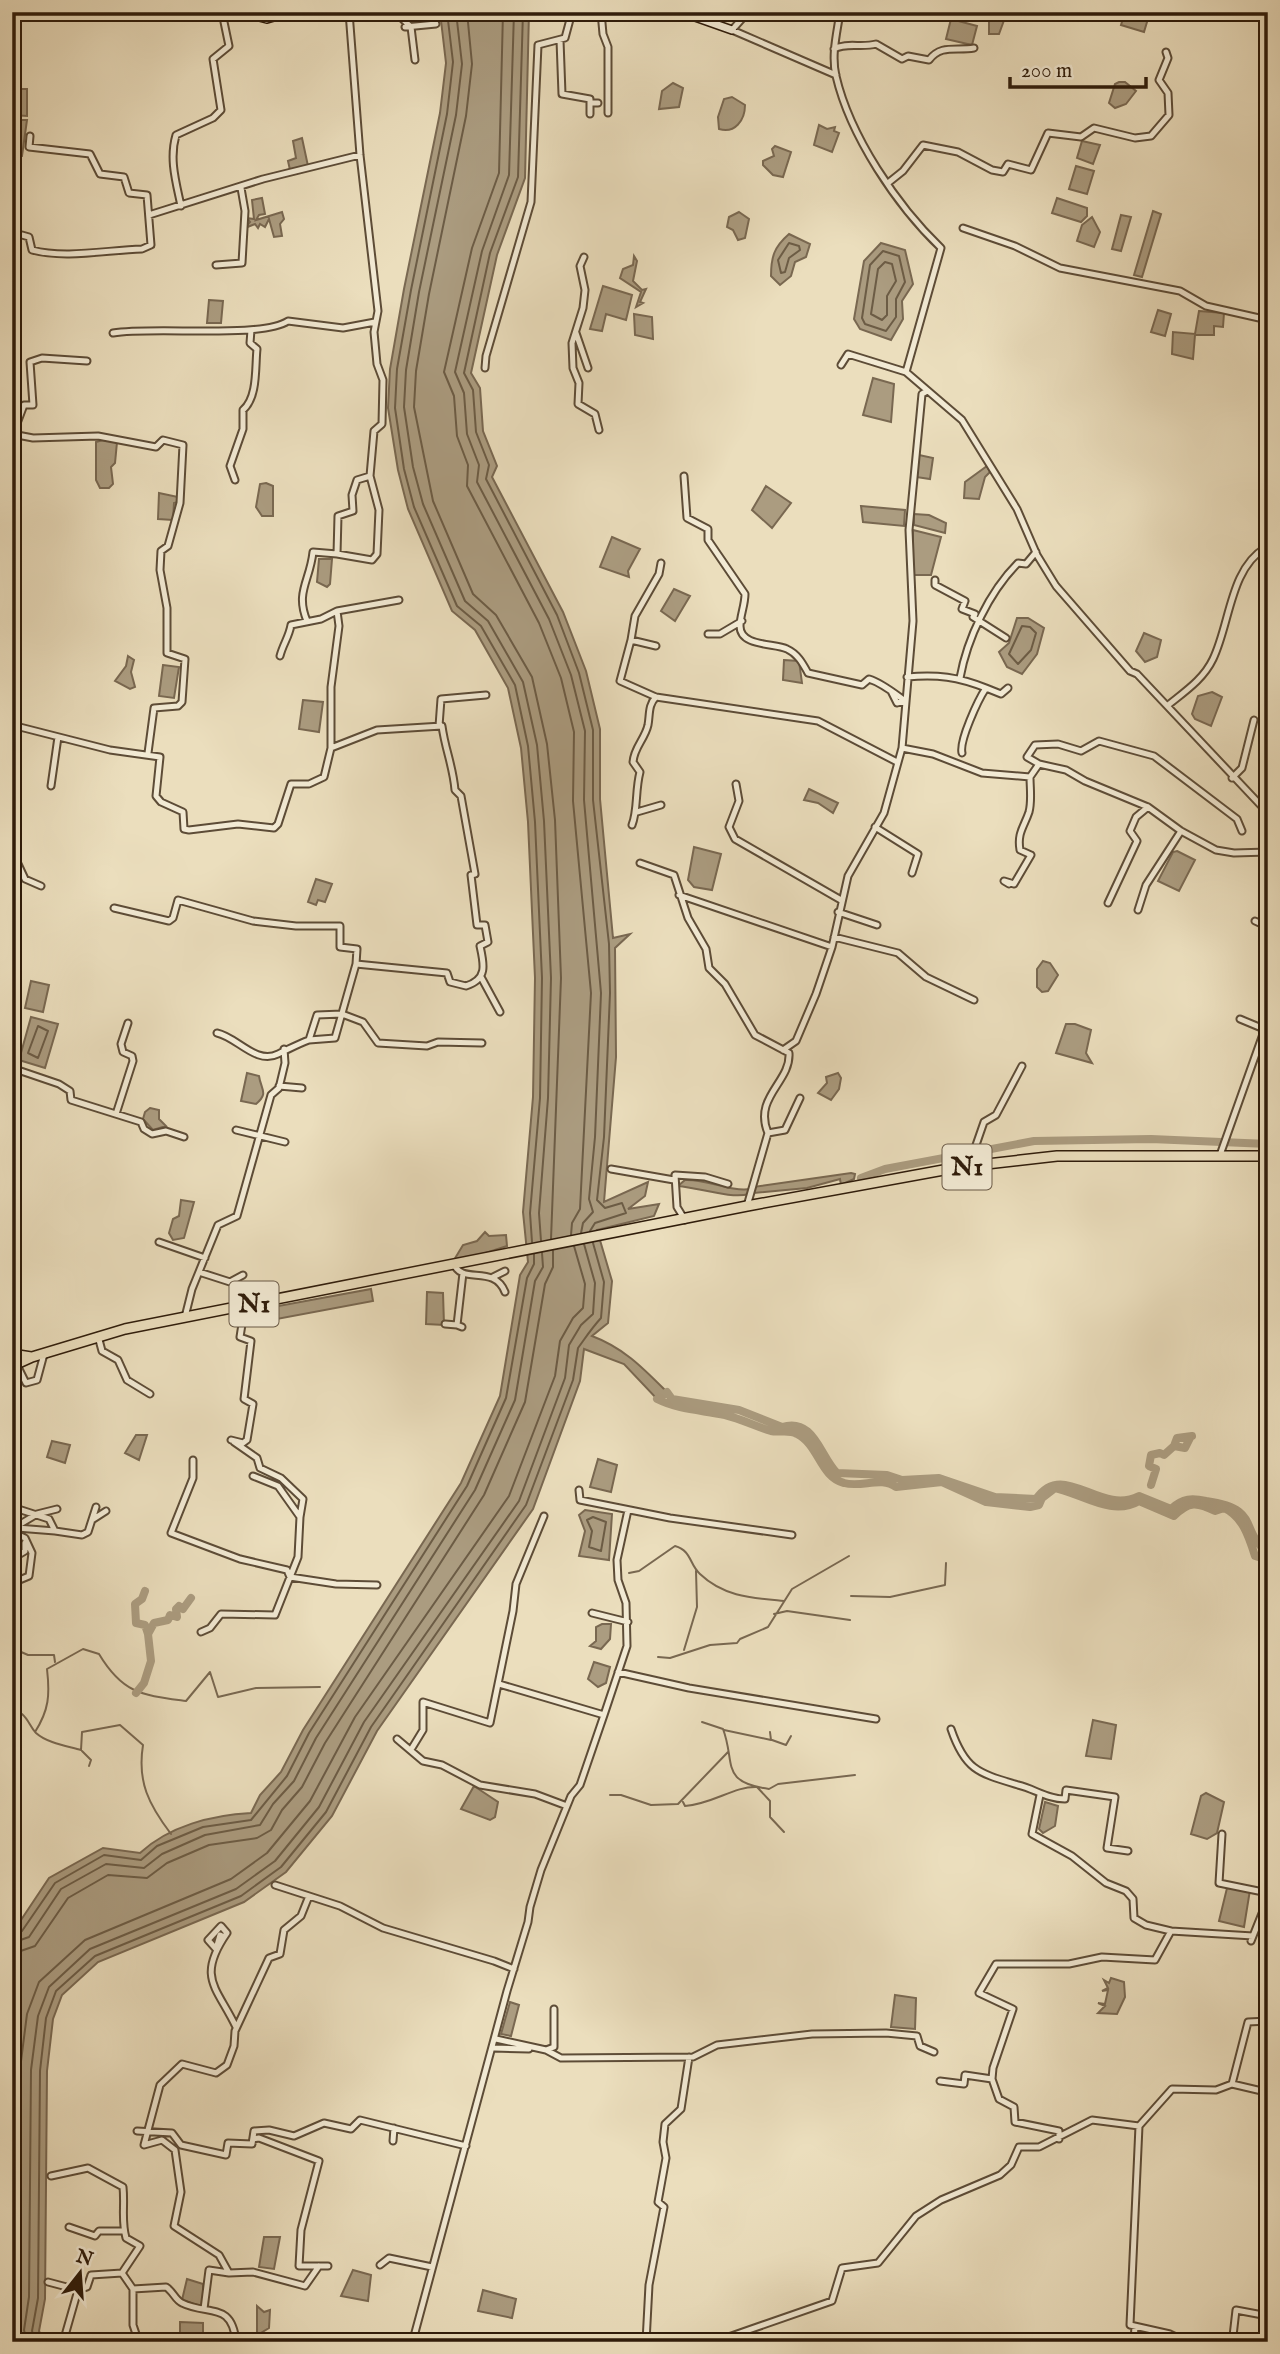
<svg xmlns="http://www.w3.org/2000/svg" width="1280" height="2354" viewBox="0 0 1280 2354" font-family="'IM FELL English',serif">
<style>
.water{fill:#ab9c80;stroke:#796851;stroke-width:2}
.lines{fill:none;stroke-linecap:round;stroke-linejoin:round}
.shore{stroke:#6c5c45;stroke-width:2}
.stream{stroke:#796851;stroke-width:2}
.river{stroke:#ab9c80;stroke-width:8}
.street-casing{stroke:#5d4c37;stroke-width:9}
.secondary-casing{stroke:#2e1b0a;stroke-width:10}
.highway-casing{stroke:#2e1b0a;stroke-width:12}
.street{stroke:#f2ead4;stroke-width:5}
.secondary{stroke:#f2ead4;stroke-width:7}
.highway{stroke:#ebdebd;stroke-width:9}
.labels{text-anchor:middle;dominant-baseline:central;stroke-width:5;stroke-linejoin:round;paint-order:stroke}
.shield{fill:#f2ead4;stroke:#695947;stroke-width:2}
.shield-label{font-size:26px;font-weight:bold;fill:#2e1b0a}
</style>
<rect width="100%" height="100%" fill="#ebdebd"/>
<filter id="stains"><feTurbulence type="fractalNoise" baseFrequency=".00286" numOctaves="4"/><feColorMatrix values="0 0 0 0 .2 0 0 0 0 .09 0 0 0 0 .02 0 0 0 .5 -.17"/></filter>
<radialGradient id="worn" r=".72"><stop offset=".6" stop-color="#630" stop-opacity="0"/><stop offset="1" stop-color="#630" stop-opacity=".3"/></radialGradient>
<!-- water -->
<path class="water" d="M440,12H529L525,178L497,255L471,373L480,388L483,431L497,466L492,477L563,612L586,671L600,729V799L613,938L630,934L615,948L616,1057L604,1202L648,1182L645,1196L628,1209L659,1204L654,1216L597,1230L612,1281L608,1323L592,1336C624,1348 643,1368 667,1392L657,1399L624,1364L584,1349L580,1381L533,1509L377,1731L332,1816L286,1872L244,1902L98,1962L62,1995L53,2019L47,2071L45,2299L39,2331L44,2342H12V1928L17,1926L49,1878L103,1848L140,1853C169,1826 212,1815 251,1813L260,1795L281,1772L303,1730L461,1483L500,1396L520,1275L528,1262L523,1212L533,1097L535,978L528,822L521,748L508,688L475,630L452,611L408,509L398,470L388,408L390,369L404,289L440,113L446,63Z
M989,12H1007L999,34H989Z
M1125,12H1150L1144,32L1121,25Z
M951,19L977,26L972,45L946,39Z
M1119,82H1125L1136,91L1126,104L1115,108L1109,103L1115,84Z
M673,83L683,88L679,107L659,109L662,91Z
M12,89H27V116L12,115Z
M732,97L745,105C745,120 735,134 719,129L718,117L724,99Z
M12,120H27L22,156L12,155Z
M819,125L827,129L835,127L834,131L839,133L832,152L814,145Z
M302,138L308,166L290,170L288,161L296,158L293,141Z
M1082,141L1100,145L1093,164L1077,158Z
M775,146L791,152L783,177L773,175L763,165V161L774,156L772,149Z
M1076,166L1094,171L1087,194L1069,189Z
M262,198L265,214L259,215L256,220L282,212L284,219L280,224L282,236L274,237L269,219L265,227L260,224L258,228L255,224L245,228L250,222L247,218L254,219L252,200Z
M1057,198L1087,208V216L1081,222L1052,213Z
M1153,211L1161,214L1142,277L1134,275Z
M739,212L749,219L745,238L738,240L733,230L727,227L729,217Z
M1121,215L1131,217L1121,251L1112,249Z
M1092,217L1100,232L1094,247L1077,241L1082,225Z
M789,234L810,244L806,257L795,262L791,276L780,285L771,276C771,257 774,247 789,234Z
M881,243L905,250L913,284L902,301L903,319L891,340L860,329L854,319L864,261Z
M634,256L637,261L633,281L642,290L646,289L640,302L643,303L636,307L641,292L620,278L623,269L633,265Z
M603,286L632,295L626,320L606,314L602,331L590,329Z
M209,300L223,301L221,323H207Z
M1158,310L1171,314L1165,336L1151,332Z
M1199,311L1224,313L1223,327L1214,326V335H1195L1193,359L1172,354L1173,332L1195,334Z
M634,314L652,317L653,339L635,335Z
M873,378L894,384L891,422L863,415Z
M103,440L117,442L115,463L111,467L113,484L109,488H100L96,480V442Z
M919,455L933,458L930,479L916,477Z
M987,466L990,472L985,477L979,499L964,498L965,482Z
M266,483L273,486V516H262L256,507L260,484Z
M766,486L791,503L772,528L752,510Z
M159,493L178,497V502L174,503L173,520L158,519Z
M861,506L905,510L904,526L863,522Z
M914,514L929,515L946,523L945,533L914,525Z
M913,530L941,537L931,575H913Z
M612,537L640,549L628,571L629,577L600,567Z
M319,559H332L330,584L327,587L317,582Z
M674,589L690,596L675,621L661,611Z
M1017,618H1028L1044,628L1037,654L1022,674L1007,667L999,652L1009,643Z
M1144,633L1161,640L1157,657L1145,662L1136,651Z
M128,656L134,660L131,672L135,687L130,689L115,681L126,666Z
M784,660L799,661L802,683L783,680Z
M163,665L179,667L174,698L159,696Z
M1212,692L1222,697L1211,726L1195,719L1192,714L1198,696Z
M303,700L323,702L319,732L299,729Z
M809,789L838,803L833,813L818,803L804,800Z
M694,847L721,854L712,890L694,887L688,880Z
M1177,851L1195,860L1179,891L1158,881L1173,852Z
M316,879L332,884L325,902L318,900L316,905L308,902Z
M1043,961L1050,963L1058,975L1048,991L1042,992L1037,987V969Z
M31,981L49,985L43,1012L25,1008Z
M31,1017L58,1024L45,1068L19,1060Z
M1066,1024H1075L1091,1030L1086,1053L1092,1063L1056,1053Z
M247,1073L259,1076C261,1090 269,1093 256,1104L241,1101Z
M838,1073L841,1078L839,1089L831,1100L818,1093L827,1083L826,1077Z
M150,1108L159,1110V1119L166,1126L153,1130L143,1119L145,1112Z
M851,1173L855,1174L854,1179L841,1185L840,1179L807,1188L754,1193L753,1187Z
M685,1180C709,1179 728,1192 751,1189L749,1194C731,1199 700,1188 678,1186Z
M181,1200L194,1202L184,1238L173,1240L169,1233L173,1219L179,1216Z
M485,1232L489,1236L506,1235L507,1246L461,1261L454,1260L463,1245L477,1241Z
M371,1289L373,1301L245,1325L246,1312Z
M427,1292L443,1293L444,1325L426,1324Z
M136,1435H147L139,1460L125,1453Z
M52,1441L70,1445L65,1463L47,1457Z
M598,1459L617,1465L611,1492L590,1487Z
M585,1510L612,1514L609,1560L579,1556L585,1531L579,1515Z
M602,1624H611L610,1639L601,1649L590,1646L596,1641V1627Z
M594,1662L610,1667L606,1683L598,1687L588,1679Z
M1093,1720L1116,1725L1111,1759L1086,1756Z
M474,1786L498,1802L495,1817L490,1820L461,1809Z
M1206,1793L1224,1802L1217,1833L1207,1839L1191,1834L1201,1796Z
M1045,1802L1058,1806L1055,1826L1043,1833L1039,1829Z
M1227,1888L1250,1890L1244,1927L1219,1921Z
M1111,1978L1124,1982L1125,1997L1117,2014L1098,2013L1105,2006L1098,2003L1105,2004L1108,1990L1102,1991L1108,1988L1104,1980L1109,1983Z
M895,1995L916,1998L915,2029L891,2027Z
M510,2002L519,2005L511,2036L501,2034Z
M264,2237H280L274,2269L259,2267Z
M353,2270L371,2275L368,2301L341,2296Z
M187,2279L203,2284V2307L182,2300Z
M483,2290L516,2299L512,2318L478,2311Z
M257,2306L264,2312L270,2310L269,2328L261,2333L258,2342H250L257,2333Z
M180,2322L203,2323V2342H180Z"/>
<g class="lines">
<!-- shore -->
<path class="shore" d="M447,12L453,62L447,114L411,290L397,369L395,408L404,469L414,507L457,606L481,626L515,685L528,746L535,822L542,978L540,1098L530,1213L532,1242
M456,12L462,64L456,115L419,292L406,370L404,407L413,467L423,504L465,601L488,621L523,682L537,745L544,821L551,978L548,1098L539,1213L541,1241
M467,12L472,64L466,116L429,294L416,371L414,407L433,501L473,594L496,615L532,677L547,744L555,820L561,978L551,1239
M503,12L499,173L472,248L444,372L454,396L457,436L468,465L467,486L539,623L561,678L574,732L573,801L591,993L580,1209L572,1223L571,1235
M514,12L509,175L482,251L455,372L464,393L467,434L479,465L477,482L549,619L571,675L585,731L584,800L601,993L595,1137L589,1199L593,1212L583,1223L581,1233
M523,12L518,177L490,253L464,373L473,390L476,432L489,465L486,479L557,615L579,673L593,730V800L609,944L610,993L604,1137L597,1200L605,1208L622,1203L626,1213L595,1223L590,1231
M789,243L799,246L800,250L789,258L785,272L781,273L778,260Z
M883,251L899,256L905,282L896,299V317L886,331L865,324L862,318L870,265Z
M885,262L892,264L896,281L887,296V315L882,320L871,314L878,269Z
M1022,626L1030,627L1036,633L1031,650L1018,664L1009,654Z
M38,1026L48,1031L38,1058L28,1053Z
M593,1517L606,1522L601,1551L589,1547L592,1531L587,1520Z
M12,1934L22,1931L55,1883L104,1855L141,1860L157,1846L203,1827L251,1820L287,1776L309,1733L467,1486L506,1398L527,1278L534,1264V1254
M12,1943L29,1937L61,1889L106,1864L144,1868L162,1854L205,1835L260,1825L273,1804L294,1781L316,1738L475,1490L515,1400L535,1281L543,1267L542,1253
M12,1954L35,1946L68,1898L108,1875L147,1878L167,1863L209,1845L257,1838L271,1830L282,1810L302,1787L325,1743L484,1495L525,1402L545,1284L553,1267V1251
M15,2342L13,2330L18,2296L20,2069L27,2014L39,1982L85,1940L231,1879L267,1853L310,1801L355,1717L509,1496L555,1376L560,1341L573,1318L583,1308L585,1284L574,1246
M27,2342L24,2330L29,2297L31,2070L38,2016L49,1987L90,1949L236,1889L275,1861L319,1807L364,1722L519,1501L565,1378L569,1345L581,1325L593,1314L595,1283L584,1244
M36,2342L32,2331L38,2298L40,2071L46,2018L56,1991L95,1956L241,1896L281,1867L326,1812L371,1727L526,1505L573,1380L578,1348C586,1337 591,1329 601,1318L604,1282L593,1243"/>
<!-- stream -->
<path class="stream" d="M629,1573L639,1571L675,1546C692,1551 689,1564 700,1574C724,1597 753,1598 784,1601
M851,1596L890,1597L945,1585L946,1563
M774,1614L787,1611L850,1620
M12,1648L28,1655H54L55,1662
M684,1650L697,1607L696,1571
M658,1657L670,1658L710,1645L737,1643L740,1639L768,1627L792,1589L849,1556
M12,1716L22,1714C29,1720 30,1727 36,1733C47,1743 67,1746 81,1750L82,1732L120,1725L143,1745C137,1782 149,1805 171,1834
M702,1722L723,1729C736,1763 719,1782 769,1789L778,1784L855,1775
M724,1730L771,1740L770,1732
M35,1732C49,1710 50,1695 47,1669L83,1649L99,1654C123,1694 142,1695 186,1701L210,1672L218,1697L256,1688L320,1687
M772,1740L786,1745L791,1736
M82,1751L91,1760L89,1766
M610,1795H621L651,1805L678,1804L728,1752
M683,1802L685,1806C713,1804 734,1786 757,1787L770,1801V1817L784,1832"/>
<!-- river -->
<path class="river" d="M861,1178L885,1169L1034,1141L1151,1139L1268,1144
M1174,1446L1177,1438L1192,1436
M1151,1485L1156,1469L1149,1466L1151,1455L1160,1453L1164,1455L1174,1446L1185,1448L1190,1438
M1268,1553C1238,1529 1262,1509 1206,1501C1192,1498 1183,1498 1171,1509L1139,1496C1099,1516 1064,1459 1036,1499L995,1497L939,1478L902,1480L887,1475L837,1473C820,1456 814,1417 782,1427L739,1410L672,1399L667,1392L657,1399C679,1410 701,1410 725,1415C741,1419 755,1426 771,1431C779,1433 789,1429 797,1434C819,1445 820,1477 844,1483C862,1488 881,1476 896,1487L942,1482L986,1502L1030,1507L1039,1505L1042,1498L1055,1488C1083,1494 1112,1517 1139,1501L1174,1516C1189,1501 1197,1502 1215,1511L1224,1508C1243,1517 1249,1537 1255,1556L1268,1560
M145,1591L142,1599L135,1604L136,1623L145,1625L148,1634
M136,1693L144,1683L151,1661L148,1634L154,1623L168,1620L170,1615L177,1617L176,1609L179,1606L183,1609L191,1598"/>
<!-- street casing -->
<g class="street-casing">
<path id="street" d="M349,12L360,155L378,311L374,332L377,364L383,380L382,424L374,431L370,476L379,510L377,554L372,560L337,554L338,516L353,511L352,495L357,480L370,476
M395,12L411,27L415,60
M601,12L603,34L608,47V113
M748,12L732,30L836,75
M840,12C837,33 831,55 836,76C850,136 897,206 941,248L906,372L962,420L1017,509L1037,555L1056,586L1130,671L1137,674L1268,813
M405,27L436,24
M560,40L562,94L590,99V103H598
M834,49C846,42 862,48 876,44L902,59L908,56L929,60C941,44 956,51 974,48
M590,114V103
M888,183L903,171L923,145L958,152L992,170L1003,172L1008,164L1031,170L1048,133L1081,137L1094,128L1135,138L1151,136L1169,115L1168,93L1159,80L1168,58L1166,52
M181,206C176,182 169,159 176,135L213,118L221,110L213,59L229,46L224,22L227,12
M149,215L263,179L360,155
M963,228L1015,246L1060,268L1180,291L1206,306L1268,320
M22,235L29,237L32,250C65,259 107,250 142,249L151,245L147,195L129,193L124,177L100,174L90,154L29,147L30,136
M584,257L580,266L585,290L583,308L572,343L573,368L579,383L578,404L595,414L599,430
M216,265L242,263L245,211L241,188
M113,333C155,326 260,339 288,321L343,328L375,322
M576,333L588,368
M841,365L848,354L906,372
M485,368L486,356L531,202L538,45L565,38L572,12
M12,434L33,438L98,436L156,447L163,440L183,445L180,503L168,546L161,551L160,570L167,608V653L185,659L182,702L178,706L154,708L148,753
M13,434L24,405H33L30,362L42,358L87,361
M684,476L687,518L708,529V540L745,594C745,605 740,616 740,626C740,647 775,643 787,649C798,654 803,664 808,673L862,685L869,679C882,683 894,693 905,701L897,703L891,691
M235,480L230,466L243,429V410C258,397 255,367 257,349L250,343L251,330
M935,580V585L965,601L962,609L975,614L973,617L1006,638
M337,611L399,600
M307,621C295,592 310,581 313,552L337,554
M708,634H720L742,621
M631,640L635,616L659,574L661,563
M656,646L631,640L620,681L656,697L818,721L897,762
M280,656C283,644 289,637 291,625L321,619L337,611L339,626L331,687V748
M907,677C937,674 958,677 986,688
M960,678C967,639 989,592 1018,563L1026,564L1036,552
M1167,706C1184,692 1203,680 1213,659C1230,624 1230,569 1265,548
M12,725L110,750L160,757L156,796L161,802L183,812L184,829L189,830L238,824L274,828L278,824L291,784H309L324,777L331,748L377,730L442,726C445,749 453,766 455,790L461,796L475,874L471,875L477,925H485L488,942L480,946C484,964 488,979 466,986L450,982L447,973L356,964L357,949L340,947V926H296L253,921L178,900L173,918L169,921L114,908
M439,726L441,699L486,695
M902,748L933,754L982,773L1030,777L1039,764L1066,770L1085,781L1148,807L1181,831L1216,850L1234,853L1268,852
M962,753C959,741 978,700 986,688L1001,694L1008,688
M1039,764L1027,757L1035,745L1058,744L1081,751L1099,741L1154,756L1237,819L1242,831
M1232,778L1242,768L1254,720
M736,784L739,801L729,827L735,839L841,900
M51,786L58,737
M637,812L661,805
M632,825C638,810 635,791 640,772L633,762C634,747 645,739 648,725C650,714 648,705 656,697
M875,827L918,854L912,873
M12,861L18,864L25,879L41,886
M640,863L674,875L688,918L706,949L709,968L725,984L755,1035L789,1053C791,1082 753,1097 768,1133L785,1130L800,1098
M1009,884L1004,881L1014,884L1031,855L1020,850C1017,833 1024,827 1029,812C1032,801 1030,788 1030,777
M679,895L832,947
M1108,903L1137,841L1130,831L1136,817L1148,807
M1138,910L1146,885L1181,831
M838,912L877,925
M1255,921L1268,927
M834,937L898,953L926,977L974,1000
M481,977L500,1012
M1240,1019L1264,1029
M217,1033C237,1037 256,1065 278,1054C289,1049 298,1044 309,1040L317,1015L342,1014L363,1022L378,1043L427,1046L438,1042L482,1043
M309,1040L335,1038L356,964
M783,1050L796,1041L816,994L832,947L848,876L884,813L902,748L913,621L909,530L922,394L927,391
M12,1068L59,1084L70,1091L71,1100L141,1122L144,1129L152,1134L166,1131L184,1137
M279,1086L302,1088
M116,1114L133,1061L132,1056L123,1052L121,1044L128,1023
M236,1130L285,1142
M1220,1155L1268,1020
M978,1165L976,1145L984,1122L996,1115L1022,1066
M611,1169L674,1180
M747,1206L768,1133
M685,1220L677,1207L675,1175L705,1177L728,1184
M159,1242L205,1258
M454,1264C462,1285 494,1264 505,1292
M199,1272L230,1282L243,1275
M493,1277L505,1271
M185,1317L192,1289L218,1225L237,1216L271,1095L279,1088L285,1063L284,1049
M445,1324L457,1325
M462,1327L457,1325L463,1273
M98,1336L102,1351L118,1360L127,1380L150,1394
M17,1365L26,1383L37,1380L44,1354
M231,1440L243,1443L247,1440L253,1404L244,1399L251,1341L240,1337L245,1305
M234,1442L257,1458L260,1468L281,1478L303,1499L300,1517
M193,1460V1478L171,1533L240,1559L287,1570L290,1577L336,1584L377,1585
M579,1490L580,1500L670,1518L792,1535
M12,1507L49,1519L55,1531L82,1535L88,1532L96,1507
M92,1520L106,1511
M17,1528L55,1531
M12,1529L37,1514L57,1509
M12,1532L25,1538L32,1553L29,1576L17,1581L12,1576
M20,1554L25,1551V1543
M592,1613L628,1622
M201,1632L210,1628L221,1614L275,1615L298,1557L300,1517L278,1486L253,1476
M618,1672L689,1688L876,1719
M499,1684L604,1715L627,1646L626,1603L618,1580L617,1560L628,1510
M951,1729C965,1770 978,1773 1018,1785C1035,1789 1047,1799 1065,1799L1066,1790L1115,1797L1107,1848L1128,1851
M397,1739L423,1761L442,1765L480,1785L535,1794L567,1806
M412,1748L423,1730V1702L490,1723L513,1611L516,1584L544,1516
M1040,1795L1032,1834L1072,1856L1106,1883L1126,1891L1133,1899L1134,1918L1146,1925L1171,1931
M1222,1834L1219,1883L1268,1893
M275,1885L340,1906L383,1928L494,1961L514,1969
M309,1896L301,1916L284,1930L280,1954L269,1958L235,2031L234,2046L227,2065L216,2073L182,2064L160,2085L144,2145L162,2140L175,2150L181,2192L174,2226L219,2255L229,2273L253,2272L305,2286L319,2266
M224,1937L220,1935L216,1949L208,1940L221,1926L227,1933C196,1978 217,1987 236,2027
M1251,1941L1263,1911H1268
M1268,2021L1248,2022L1232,2084L1266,2092L1268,2084
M496,2039L546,2050L554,2047V2009
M494,2048L529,2049
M546,2050L561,2058L693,2057L717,2045L812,2034L886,2033L917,2036L920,2046L934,2052
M940,2081L964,2084L965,2075L992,2079
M137,2131L172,2133L181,2145L226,2155L228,2143L252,2144L254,2131L269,2130L294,2136L324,2123L351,2129L360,2120L466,2146
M253,2139L259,2138L319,2161L301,2230L299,2266H328
M1059,2139V2131L1015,2122L1014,2107L999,2099L992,2079L993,2068L1013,2009L979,1993L996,1964H1069L1102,1957L1155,1960L1171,1931L1253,1936
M393,2141L394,2128
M51,2176L88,2168L123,2187C125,2206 121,2220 126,2238L140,2246L122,2273
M69,2227L95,2236L99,2231H124
M380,2265L389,2258L432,2267
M48,2282L78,2290L87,2287L91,2275L122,2273L133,2289V2325L137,2337H127L128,2342
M133,2289L166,2287C173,2291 175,2300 182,2303C208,2316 232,2301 236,2342
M204,2309L209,2270L229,2273
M64,2339L78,2290
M416,2342L413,2340L507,1991L528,1922L530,1907L541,1870L571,1796L580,1785L604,1715
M646,2342L649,2285L664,2207L658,2202L666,2158L663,2142L665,2124L681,2109L689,2057
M714,2342L832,2301L842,2268L878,2263L916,2216L941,2200L1000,2175L1011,2165L1019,2147H1039L1092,2120L1139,2126
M1134,2342L1135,2326
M1187,2342L1170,2334L1130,2325L1139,2126L1172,2089L1216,2090L1232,2084
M1224,2342L1233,2336L1236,2310L1268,2316"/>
</g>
<!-- secondary casing -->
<g class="secondary-casing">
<path id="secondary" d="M241,12L267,19L291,12
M681,12L732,30"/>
</g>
<!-- highway casing -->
<g class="highway-casing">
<path id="highway" d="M12,1354L31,1357
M12,1366L32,1357L125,1329L747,1206L960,1167L1057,1156H1268"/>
</g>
<!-- street -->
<use href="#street" class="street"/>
<!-- secondary -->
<use href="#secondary" class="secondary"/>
<!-- highway -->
<use href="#highway" class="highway"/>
</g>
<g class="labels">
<!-- shield labels -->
<g class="shield">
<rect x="942.5" y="1144.5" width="49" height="45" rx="5"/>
<rect x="229.5" y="1281.5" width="49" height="45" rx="5"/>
</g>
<g class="shield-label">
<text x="967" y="1167">N1</text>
<text x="254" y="1304">N1</text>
</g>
</g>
<!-- margin -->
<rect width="1280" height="2354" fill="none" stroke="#ebdebd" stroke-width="42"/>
<rect x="14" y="14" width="1252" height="2326" fill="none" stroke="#2e1b0a" stroke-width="3.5"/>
<rect x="21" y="21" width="1238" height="2312" fill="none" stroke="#2e1b0a" stroke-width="2"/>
<!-- north arrow -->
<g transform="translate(80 2273) rotate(17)" stroke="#f2ead4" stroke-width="5" paint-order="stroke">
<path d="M0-5L12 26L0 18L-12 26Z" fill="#2e1b0a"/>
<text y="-10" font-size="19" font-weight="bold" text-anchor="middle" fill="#2e1b0a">N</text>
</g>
<!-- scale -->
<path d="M1010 77v10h136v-10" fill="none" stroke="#2e1b0a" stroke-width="3.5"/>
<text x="1021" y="77" font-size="21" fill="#2e1b0a" stroke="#f2ead4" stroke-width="5" paint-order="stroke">200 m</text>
<rect width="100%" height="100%" filter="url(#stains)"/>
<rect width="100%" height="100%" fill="url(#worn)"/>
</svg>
